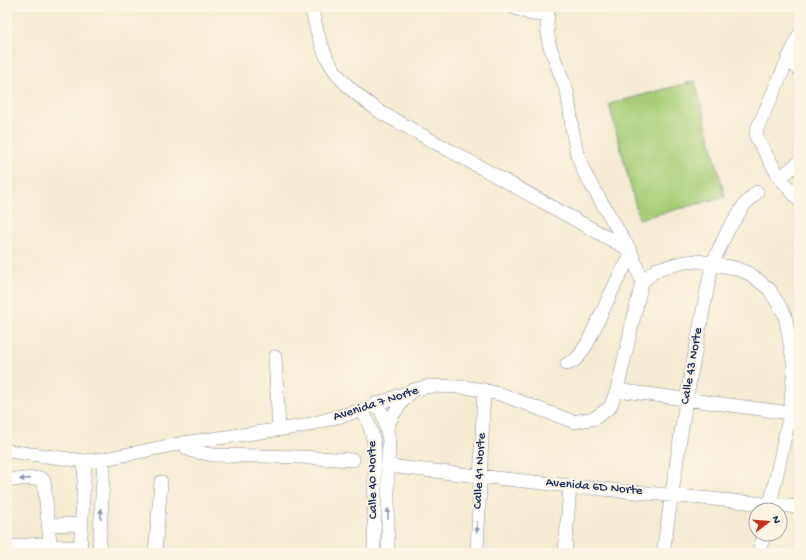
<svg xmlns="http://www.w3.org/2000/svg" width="806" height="560" viewBox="0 0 806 560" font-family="'Gochi Hand',sans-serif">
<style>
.grass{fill:#a7cd77;stroke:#617e6a}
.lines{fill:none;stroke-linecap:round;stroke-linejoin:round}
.minor-casing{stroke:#888d98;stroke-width:14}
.minor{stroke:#fff;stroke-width:13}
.oneway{fill:#8d97ae}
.labels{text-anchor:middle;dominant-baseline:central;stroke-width:4;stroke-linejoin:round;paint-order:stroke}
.street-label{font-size:13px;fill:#1b2f5e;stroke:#fcf5e5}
</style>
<rect width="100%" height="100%" fill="#fcf5e5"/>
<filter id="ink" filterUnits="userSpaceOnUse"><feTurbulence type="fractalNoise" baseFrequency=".025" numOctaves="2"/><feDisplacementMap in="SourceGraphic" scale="8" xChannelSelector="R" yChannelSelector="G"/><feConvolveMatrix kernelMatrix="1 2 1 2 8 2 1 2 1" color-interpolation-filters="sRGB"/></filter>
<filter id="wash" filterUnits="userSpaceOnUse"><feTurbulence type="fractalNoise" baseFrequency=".012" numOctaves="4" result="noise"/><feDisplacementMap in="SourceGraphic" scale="16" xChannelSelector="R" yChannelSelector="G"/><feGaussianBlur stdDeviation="0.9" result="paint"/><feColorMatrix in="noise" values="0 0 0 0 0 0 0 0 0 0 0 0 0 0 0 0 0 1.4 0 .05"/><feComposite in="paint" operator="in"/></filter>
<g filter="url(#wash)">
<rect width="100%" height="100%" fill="#f4ebd2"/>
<!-- grass -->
<path class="grass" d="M695,81L725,197L639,219L609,104Z"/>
</g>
<g filter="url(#ink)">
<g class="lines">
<!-- minor casing -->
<g class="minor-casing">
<path id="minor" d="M311,7C315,21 317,35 323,49C334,78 357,96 382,113L630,250
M513,7L531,14L547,15
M548,7L547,25L549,44L567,92L570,110L572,128L577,154L585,174L632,254L642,282
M799,35L757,129L756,137L780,178L799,200
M788,58L799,70
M780,178L799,162
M642,282L657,269L685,262L698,261L735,268L750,274L769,289L785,315L794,366L790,413L769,510
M275,357L279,429
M567,364L574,361L579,356L587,344L619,276L632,254
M617,390L797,414
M377,403L384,417L389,440L388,466V553
M362,410C369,422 373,434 375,449L374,553
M387,428C392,414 400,403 411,392
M183,443L187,448L192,451L212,455L299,457L353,460
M7,451L85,461L104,459L183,443L304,426L362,410L413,390L430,386L463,387L484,390L503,395L574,422L595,418L610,407L617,390L642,282
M388,466L570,486L799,507
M7,480L39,478L42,479L44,481L51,553
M48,525L82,524
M7,547L39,544L50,546L80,548
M80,553L85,461
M99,553L104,459
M155,553L161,482
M477,553L484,390
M565,553L570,486
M663,553L686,400L712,264L728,230L744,205L757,192
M759,553L764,534"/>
</g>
<!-- minor -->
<use href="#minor" class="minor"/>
</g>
<!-- one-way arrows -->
<defs><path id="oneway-solid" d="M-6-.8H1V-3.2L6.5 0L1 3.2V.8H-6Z"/></defs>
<g class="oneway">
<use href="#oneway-solid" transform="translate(25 479) rotate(176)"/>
<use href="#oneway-solid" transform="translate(101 514) rotate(-87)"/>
<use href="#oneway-solid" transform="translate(388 514) rotate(-90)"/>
<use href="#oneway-solid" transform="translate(477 527) rotate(92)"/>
</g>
</g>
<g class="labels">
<!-- street labels -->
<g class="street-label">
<text transform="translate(692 366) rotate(-80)">Calle 43 Norte</text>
<text transform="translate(376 404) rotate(-18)">Avenida 7 Norte</text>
<text transform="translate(480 471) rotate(-87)">Calle 41 Norte</text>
<text transform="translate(373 480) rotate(-91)">Calle 40 Norte</text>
<text transform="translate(594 487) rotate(5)">Avenida 6D Norte</text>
</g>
</g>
<!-- margin -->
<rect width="806" height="560" fill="none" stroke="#fcf5e5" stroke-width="24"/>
<!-- north arrow -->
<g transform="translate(768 522) rotate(74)"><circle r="19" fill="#fcf5e5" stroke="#a2a6af"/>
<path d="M0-3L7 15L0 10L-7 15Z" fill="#c8321e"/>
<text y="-6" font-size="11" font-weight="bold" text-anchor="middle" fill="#1b2f5e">N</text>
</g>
</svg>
